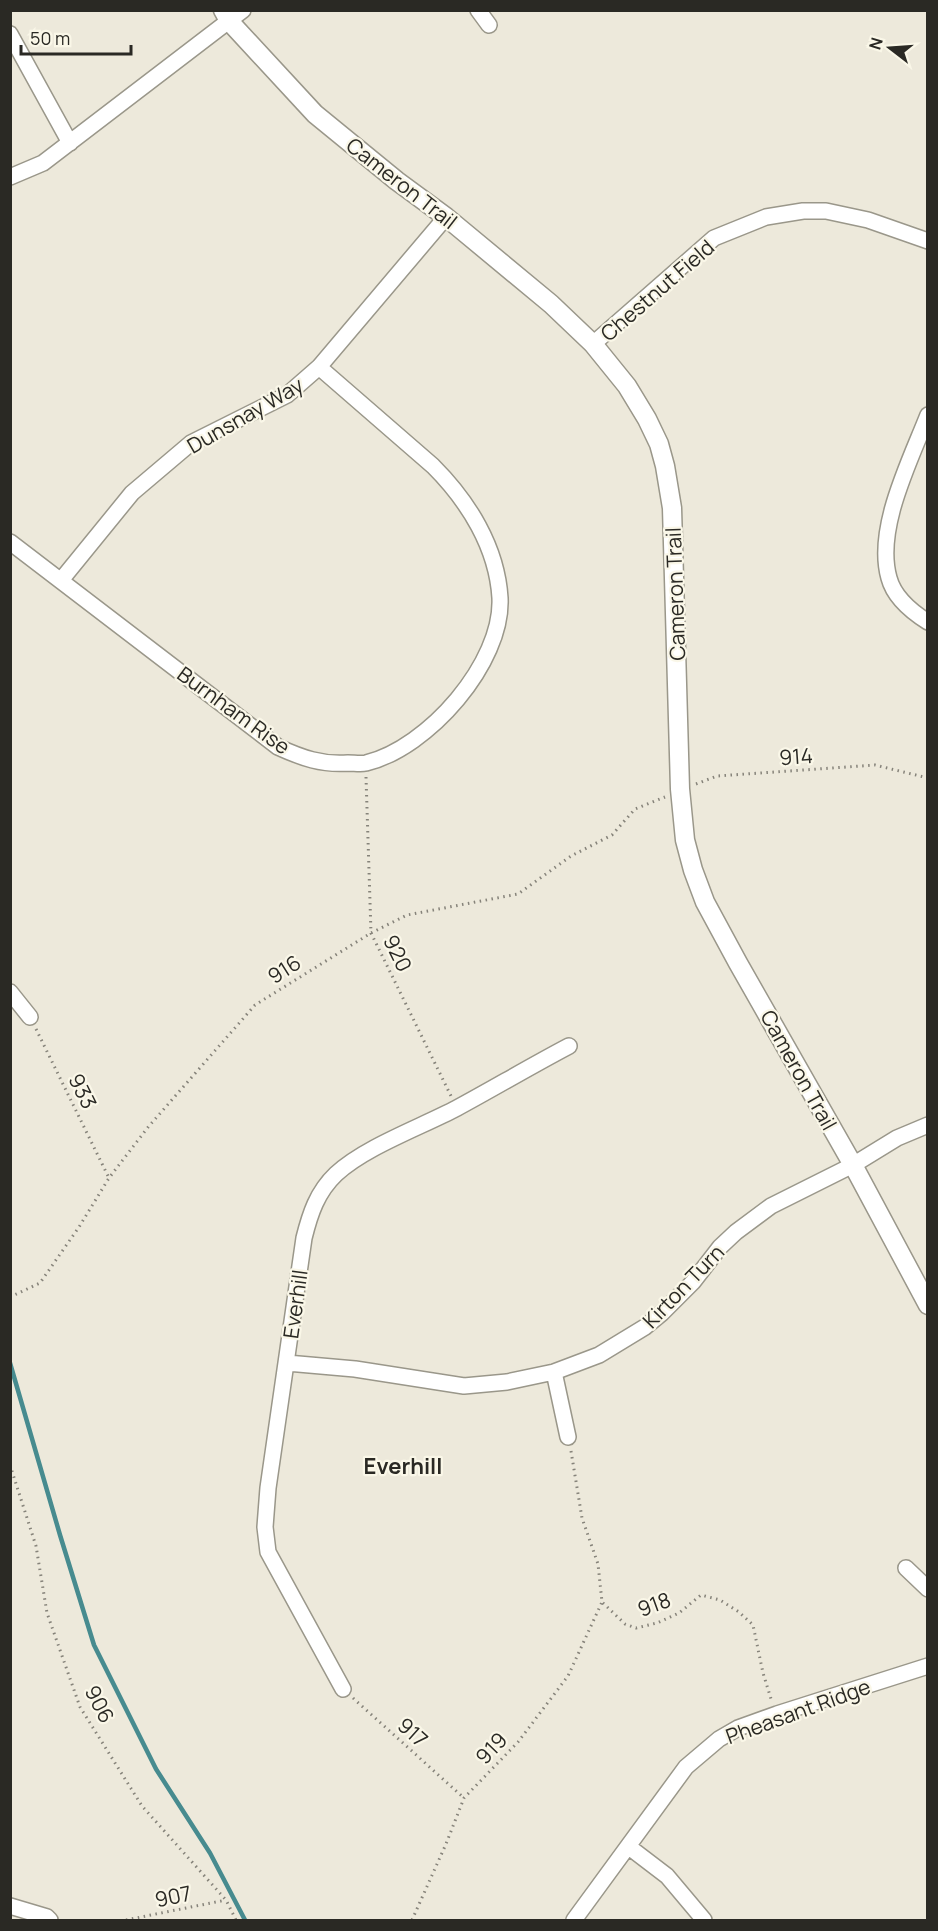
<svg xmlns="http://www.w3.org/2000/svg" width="938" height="1931" viewBox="0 0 938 1931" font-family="Manrope,sans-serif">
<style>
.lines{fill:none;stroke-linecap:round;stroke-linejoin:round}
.stream{stroke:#478b8f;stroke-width:4.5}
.minor-casing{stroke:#9a978a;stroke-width:18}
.tertiary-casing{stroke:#9a978a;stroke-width:21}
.path{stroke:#86837a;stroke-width:3;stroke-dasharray:1.5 4.5;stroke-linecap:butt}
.minor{stroke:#fff;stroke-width:15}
.tertiary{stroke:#fff;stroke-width:18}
.labels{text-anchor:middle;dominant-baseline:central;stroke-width:4.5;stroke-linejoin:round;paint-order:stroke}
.street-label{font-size:21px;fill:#2a2924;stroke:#faf7e8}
.neighbourhood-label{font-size:22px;font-weight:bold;fill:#2a2924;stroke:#faf7e8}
</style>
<rect width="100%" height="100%" fill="#ede9db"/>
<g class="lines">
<!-- stream -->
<path class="stream" d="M10,1363L60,1535L94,1645L156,1769L210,1853L245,1920"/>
<!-- minor casing -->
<g class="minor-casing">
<path id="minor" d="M478,10L489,25
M10,34L70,143
M10,177L43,163L243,10
M593,344L714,238L766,217L803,211H826L868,220L928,241
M928,415C910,461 875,529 889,578C894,597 912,612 928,622
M10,542L278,747C302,758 322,765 348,763C354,763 361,764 366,763C428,748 503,663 500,598C497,547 468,501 433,466L319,367
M62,579L132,493L191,443L287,395L319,367L446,217
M10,992L30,1017
M287,1363L355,1369L464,1386L507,1382L554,1372L599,1355L645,1327L662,1313L693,1282L720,1247L736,1232L771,1206L853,1165L897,1138L928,1125
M554,1372L568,1437
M906,1568L928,1589
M343,1689L268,1552L265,1527L268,1488L304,1238C310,1214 317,1192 336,1174C365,1147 421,1127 457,1108C494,1088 531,1066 569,1046
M629,1847L667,1876L704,1920
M10,1906L47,1917L50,1920
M574,1920L686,1767L719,1739L738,1728L777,1714L928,1666"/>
</g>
<!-- tertiary casing -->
<g class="tertiary-casing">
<path id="tertiary" d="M223,10L229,21L315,114L397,181L446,217L551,304L593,344L627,386L647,419L659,444L665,466L672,508L680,789L685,840L693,870L705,902L738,963L853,1165L928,1305"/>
</g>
<!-- path -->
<path class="path" d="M366,777L371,933L451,1096
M696,784L717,776L875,765L928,778
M36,1029L109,1178
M10,1297L40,1283L79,1227L109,1178L149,1126L255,1005L371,933L407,915L518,894L571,856L612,835L635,809L665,797
M571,1451L582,1518L598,1564L602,1602L625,1624L636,1628L657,1623L679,1613L701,1595L720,1600L739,1612L753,1625L763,1673L772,1702
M10,1465L36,1546L47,1613L80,1707L142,1806L226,1900L236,1920
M353,1698L464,1798
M126,1920L226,1900
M412,1920L446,1844L464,1798L518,1742L568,1676L602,1602"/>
<!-- minor -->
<use href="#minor" class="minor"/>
<!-- tertiary -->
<use href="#tertiary" class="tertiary"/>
</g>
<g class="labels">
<!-- street labels -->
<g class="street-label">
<text transform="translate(402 183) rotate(38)">Cameron Trail</text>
<text transform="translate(657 290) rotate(-41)">Chestnut Field</text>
<text transform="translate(245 415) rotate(-30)">Dunsnay Way</text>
<text transform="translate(675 594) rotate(-92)">Cameron Trail</text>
<text transform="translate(234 710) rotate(36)">Burnham Rise</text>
<text transform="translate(796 756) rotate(-4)">914</text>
<text transform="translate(398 953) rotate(64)">920</text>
<text transform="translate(284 969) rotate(-32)">916</text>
<text transform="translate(799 1070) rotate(61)">Cameron Trail</text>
<text transform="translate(83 1091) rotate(64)">933</text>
<text transform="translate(683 1286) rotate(-46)">Kirton Turn</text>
<text transform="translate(295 1304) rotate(-82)">Everhill</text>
<text transform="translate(654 1604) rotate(-20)">918</text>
<text transform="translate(100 1704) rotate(63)">906</text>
<text transform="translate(798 1711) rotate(-20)">Pheasant Ridge</text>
<text transform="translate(413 1732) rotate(42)">917</text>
<text transform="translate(491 1748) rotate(-46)">919</text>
<text transform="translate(173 1896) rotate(-12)">907</text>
</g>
<!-- neighbourhood labels -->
<g class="neighbourhood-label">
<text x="403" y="1466">Everhill</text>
</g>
</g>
<!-- border -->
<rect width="938" height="1931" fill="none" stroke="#2a2924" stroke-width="24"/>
<!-- north arrow -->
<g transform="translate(890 48) rotate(287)" stroke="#faf7e8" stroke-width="4.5" paint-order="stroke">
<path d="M0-4.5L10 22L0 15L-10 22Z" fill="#2a2924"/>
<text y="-9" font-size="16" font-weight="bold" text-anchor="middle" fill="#2a2924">N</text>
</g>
<!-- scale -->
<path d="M21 45v9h110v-9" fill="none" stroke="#2a2924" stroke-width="3"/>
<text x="30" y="45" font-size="18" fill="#2a2924" stroke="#faf7e8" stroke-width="4.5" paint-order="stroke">50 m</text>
</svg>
